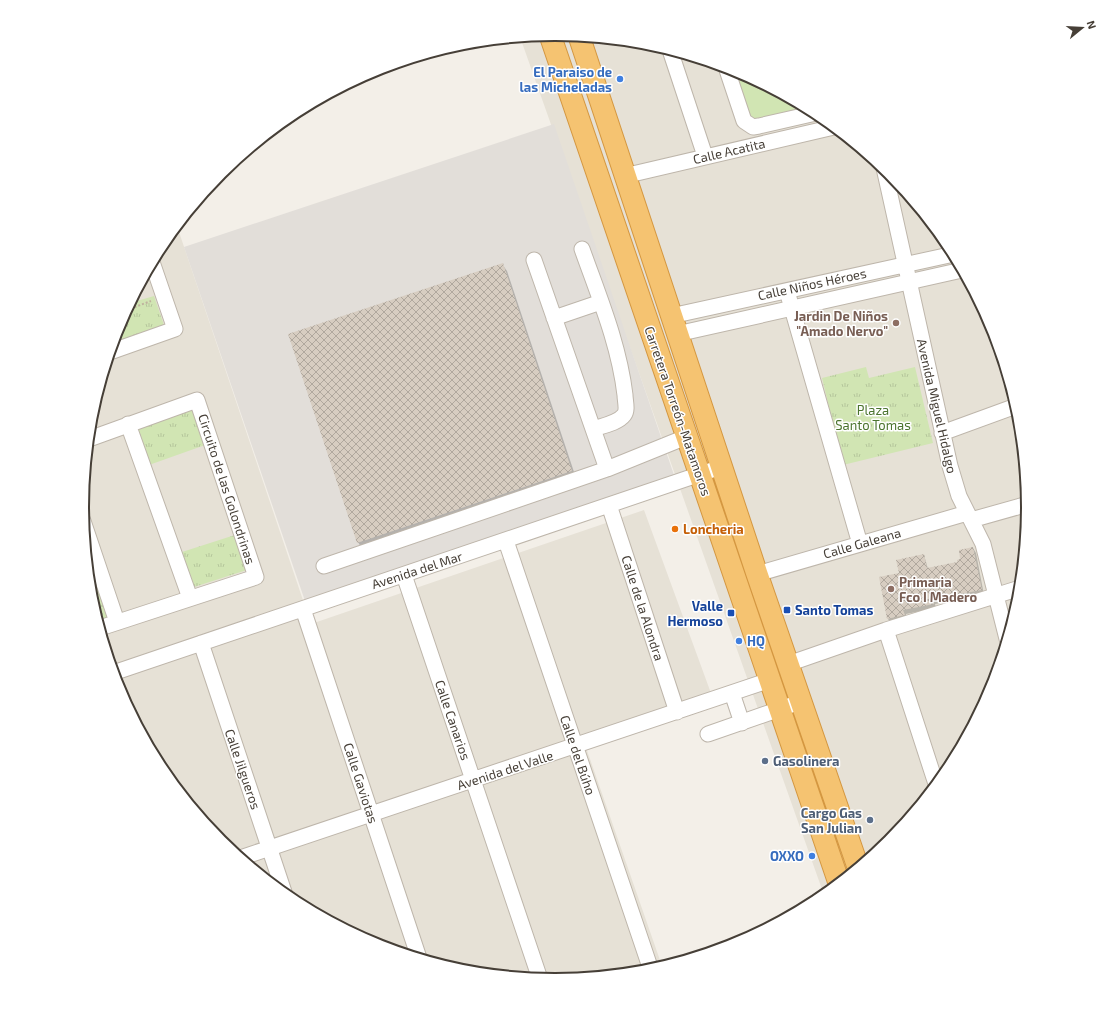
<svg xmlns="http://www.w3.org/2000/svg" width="1110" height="1014" viewBox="0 0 1110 1014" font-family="'Exo 2',sans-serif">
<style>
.residential{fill:#e6e1d6}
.industrial{fill:#e2ded9}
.grass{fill:url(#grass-tufts)}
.garden{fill:url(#garden-dots)}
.pitch{fill:#d1e5b3}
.shadow{fill:#0003}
.building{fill:url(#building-cross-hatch)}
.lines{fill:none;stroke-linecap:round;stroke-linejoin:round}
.minor-casing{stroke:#beb6ab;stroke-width:17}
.highway-casing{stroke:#d49741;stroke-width:23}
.path{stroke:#bfb19d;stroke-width:2;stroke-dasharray:2 2;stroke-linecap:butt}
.minor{stroke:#fff;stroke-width:15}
.highway{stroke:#f5c371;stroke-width:21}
.shop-dot{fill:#3f7fe0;stroke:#fff;stroke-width:1.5}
.education-dot{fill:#8d6e63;stroke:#fff;stroke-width:1.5}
.food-dot{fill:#e8710a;stroke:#fff;stroke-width:1.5}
.transit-dot{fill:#1a4fb4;stroke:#fff;stroke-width:1.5}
.service-dot{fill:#5c6f8a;stroke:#fff;stroke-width:1.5}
.labels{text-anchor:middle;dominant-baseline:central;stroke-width:3;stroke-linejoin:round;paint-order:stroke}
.shop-label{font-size:13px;font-weight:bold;fill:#366cbe;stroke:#fff;text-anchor:end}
.street-label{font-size:13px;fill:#463f37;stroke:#fff}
.education-label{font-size:13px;font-weight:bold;fill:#785e54;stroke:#fff;text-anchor:end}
.park-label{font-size:13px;fill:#4b742e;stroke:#fff}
.food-label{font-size:13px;font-weight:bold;fill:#c56008;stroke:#fff;text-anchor:start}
.transit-label{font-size:13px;font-weight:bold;fill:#164399;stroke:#fff;text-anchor:end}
.service-label{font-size:13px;font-weight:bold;fill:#4e5e75;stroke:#fff;text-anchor:start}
.rim{fill:none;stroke:#463f37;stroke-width:2}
</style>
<defs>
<pattern id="grass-tufts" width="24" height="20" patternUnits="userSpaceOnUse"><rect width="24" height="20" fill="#d1e5b3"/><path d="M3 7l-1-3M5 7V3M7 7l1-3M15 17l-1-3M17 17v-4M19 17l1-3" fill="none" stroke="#b5c69b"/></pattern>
<pattern id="garden-dots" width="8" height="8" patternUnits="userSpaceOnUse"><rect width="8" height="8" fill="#d1e5b3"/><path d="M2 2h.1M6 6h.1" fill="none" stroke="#b5c69b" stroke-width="1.8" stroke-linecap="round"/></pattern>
<pattern id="building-cross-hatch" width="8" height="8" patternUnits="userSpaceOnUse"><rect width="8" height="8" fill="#d7cdc1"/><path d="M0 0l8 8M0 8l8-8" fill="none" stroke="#b0a89e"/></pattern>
</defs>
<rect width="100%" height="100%" fill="#f3efe8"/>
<!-- residential -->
<path class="residential" d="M555,34L648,43L736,70L818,114L890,173L948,244L992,326L1019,415L1028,507L1019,600L992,688L948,770L889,842L824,895L520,37Z
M177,226L311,624L644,510L712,696L582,736L662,966L647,971L555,980L462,971L374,944L292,900L220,841L162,770L118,688L91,599L82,507L91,414L118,326L162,244Z"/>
<!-- industrial -->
<path class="industrial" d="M554,124L674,475L305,601L184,247Z"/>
<!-- grass -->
<path class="grass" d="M154,296L165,328L112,345L118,326L130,303Z
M866,367L869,378L915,367L933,443L843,465L822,378Z
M195,407L208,444L149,465L136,428Z
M238,534L250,569L194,587L182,552Z"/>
<!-- garden -->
<path class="garden" d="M85,541L112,617L98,622L91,599Z"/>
<!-- pitch -->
<path class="pitch" d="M732,69L818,114L822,118L751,132Z"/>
<!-- shadow -->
<path class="shadow" d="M502,264L507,271L576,478L362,549L358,542Z
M973,548L976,553L984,595L935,604L936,608L906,614L907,620L891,623L888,619L900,573L924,555L928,569L959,563Z"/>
<!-- building -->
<path class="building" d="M503,263L572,471L357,543L288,334Z
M973,547L982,590L933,599L934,604L903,610L905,615L887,619L879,577L899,573L896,560L924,554L927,568L957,562V560L960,559L959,550Z"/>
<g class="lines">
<!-- minor casing -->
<g class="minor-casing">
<path id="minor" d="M670,50L705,156
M726,67L744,121L753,127L759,126L816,113
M884,168L950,466L959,496L983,544L1007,639
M624,176L834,127
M582,249C599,297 619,344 625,395C625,401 628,410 624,415C618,423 602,426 593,429
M534,260L607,469
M789,298L860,544
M671,316L954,254
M554,318L601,302
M677,334L962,270
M110,352L175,329L152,262
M128,424L190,598
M942,433L1016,406
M89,439L197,400L256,577L100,628
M609,505L677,712
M971,520L1028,504
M83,521L117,622
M506,541L651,970
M324,566L607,469L686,437
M757,574L967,513
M404,575L540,979
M303,609L419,958
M886,630L936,784
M201,643L285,895
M788,664L886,630L1020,588
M113,673L721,467
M732,693L742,723
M708,734L800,702
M240,858L770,680"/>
</g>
<!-- highway casing -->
<g class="highway-casing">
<path id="highway" d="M550,35L839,883
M579,36L757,574L858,867"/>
</g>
<!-- path -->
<path class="path" d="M127,310L151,301"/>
<!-- minor -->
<use href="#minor" class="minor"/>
<!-- highway -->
<use href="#highway" class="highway"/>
</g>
<!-- markers -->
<g class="shop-dot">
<circle cx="620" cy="79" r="4"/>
<circle cx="739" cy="641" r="4"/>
<circle cx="812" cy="856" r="4"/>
</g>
<g class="education-dot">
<circle cx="896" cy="323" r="4"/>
<circle cx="891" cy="589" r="4"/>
</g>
<circle class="food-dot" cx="675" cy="529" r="4"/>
<g class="transit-dot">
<rect x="783" y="606" width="8" height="8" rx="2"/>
<rect x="727" y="609" width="8" height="8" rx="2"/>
</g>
<g class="service-dot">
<circle cx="765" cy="761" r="4"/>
<circle cx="870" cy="820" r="4"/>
</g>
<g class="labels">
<!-- shop labels -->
<g class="shop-label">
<text x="612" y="72">El Paraiso de<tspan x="612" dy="15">las Micheladas</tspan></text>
<text x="747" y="641" text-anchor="start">HQ</text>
<text x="804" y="856">OXXO</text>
</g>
<!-- street labels -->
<g class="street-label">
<text transform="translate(729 151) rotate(-13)">Calle Acatita</text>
<text transform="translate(812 284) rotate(-12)">Calle Niños Héroes</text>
<text transform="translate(937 406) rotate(77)">Avenida Miguel Hidalgo</text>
<text transform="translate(678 411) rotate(71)">Carretera Torreón-Matamoros</text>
<text transform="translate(227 489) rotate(72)">Circuito de las Golondrinas</text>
<text transform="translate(862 543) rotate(-16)">Calle Galeana</text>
<text transform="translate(417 570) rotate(-18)">Avenida del Mar</text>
<text transform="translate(643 608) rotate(72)">Calle de la Alondra</text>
<text transform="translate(453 720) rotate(71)">Calle Canarios</text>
<text transform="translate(578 755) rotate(71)">Calle del Búho</text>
<text transform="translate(243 769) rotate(71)">Calle Jilgueros</text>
<text transform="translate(505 770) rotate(-18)">Avenida del Valle</text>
<text transform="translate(361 783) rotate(72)">Calle Gaviotas</text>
</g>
<!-- education labels -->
<g class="education-label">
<text x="888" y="316">Jardin De Niños<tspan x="888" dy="15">"Amado Nervo"</tspan></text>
<text x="899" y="582" text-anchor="start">Primaria<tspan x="899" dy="15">Fco I Madero</tspan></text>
</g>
<!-- park labels -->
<g class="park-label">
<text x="873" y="410">Plaza<tspan x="873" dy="15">Santo Tomas</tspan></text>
</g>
<!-- food labels -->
<g class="food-label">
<text x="683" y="529">Loncheria</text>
</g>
<!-- transit labels -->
<g class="transit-label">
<text x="723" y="606">Valle<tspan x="723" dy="15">Hermoso</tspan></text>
<text x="795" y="610" text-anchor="start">Santo Tomas</text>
</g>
<!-- service labels -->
<g class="service-label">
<text x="773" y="761">Gasolinera</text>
<text x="862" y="813" text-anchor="end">Cargo Gas<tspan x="862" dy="15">San Julian</tspan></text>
</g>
</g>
<!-- crop -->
<path d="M0 0H1110V1014H0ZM89 507a466 466 0 1 1 932 0a466 466 0 1 1-932 0Z" fill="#fff" fill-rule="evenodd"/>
<path class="rim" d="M89 507a466 466 0 1 1 932 0a466 466 0 1 1-932 0Z"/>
<!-- north arrow -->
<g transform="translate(1082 28) rotate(72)" stroke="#ffffff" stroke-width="3" paint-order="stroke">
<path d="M0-3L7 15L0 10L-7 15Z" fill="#463f37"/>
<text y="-6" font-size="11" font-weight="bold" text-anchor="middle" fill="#463f37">N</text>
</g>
</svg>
